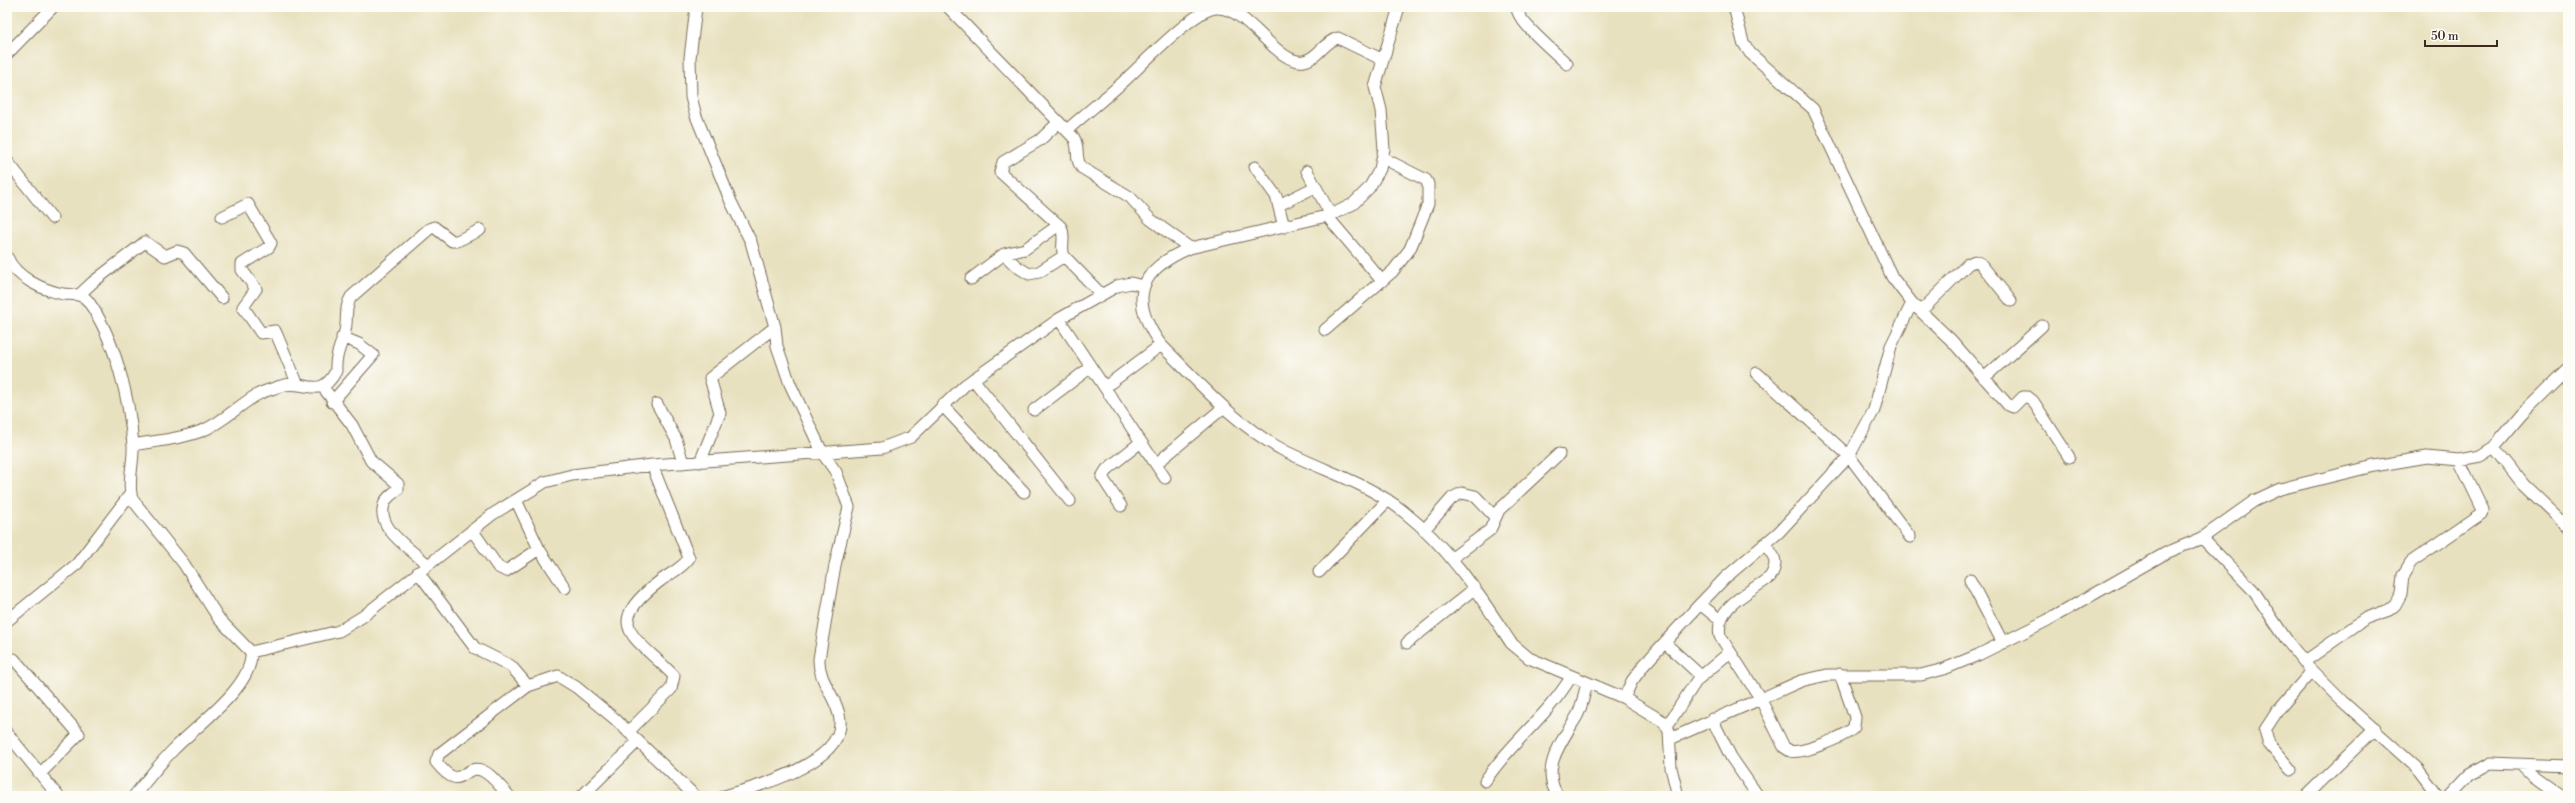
<svg xmlns="http://www.w3.org/2000/svg" width="2575" height="803" viewBox="0 0 2575 803" font-family="'Libre Bodoni',serif">
<style>
.lines{fill:none;stroke-linecap:round;stroke-linejoin:round}
.minor-casing{stroke:#786a56;stroke-width:13}
.minor{stroke:#fff;stroke-width:11}
</style>
<rect width="100%" height="100%" fill="#fdfcf7"/>
<filter id="ink" filterUnits="userSpaceOnUse"><feTurbulence type="fractalNoise" baseFrequency=".025" numOctaves="2"/><feDisplacementMap in="SourceGraphic" scale="8" xChannelSelector="R" yChannelSelector="G"/><feConvolveMatrix kernelMatrix="1 2 1 2 8 2 1 2 1" color-interpolation-filters="sRGB"/></filter>
<filter id="wash" filterUnits="userSpaceOnUse"><feTurbulence type="fractalNoise" baseFrequency=".012" numOctaves="4" result="noise"/><feDisplacementMap in="SourceGraphic" scale="16" xChannelSelector="R" yChannelSelector="G"/><feGaussianBlur stdDeviation="0.9" result="paint"/><feColorMatrix in="noise" values="0 0 0 0 0 0 0 0 0 0 0 0 0 0 0 0 0 1.4 0 .05"/><feComposite in="paint" operator="in"/></filter>
<g filter="url(#wash)">
<rect width="100%" height="100%" fill="#e8e1bf"/>
</g>
<g filter="url(#ink)">
<g class="lines">
<!-- minor casing -->
<g class="minor-casing">
<path id="minor" d="M696,7L690,58L691,97L696,116L731,202L751,242L775,327L777,346L790,384L823,454L836,472L849,507L835,565L819,659C818,682 838,698 840,720C844,763 757,787 724,796
M948,7L1074,138C1080,148 1074,159 1082,168L1130,197L1150,219L1190,248
M1399,7L1375,87L1381,110L1384,149L1380,169L1369,188L1353,204L1331,215L1190,248C1138,270 1128,299 1161,345C1199,382 1235,425 1283,450C1323,471 1369,483 1404,512C1450,548 1480,596 1511,643L1529,658L1624,698L1664,722L1669,731L1671,768L1678,796
M1517,7C1515,20 1557,54 1567,64
M1734,7L1743,42L1750,53L1813,109L1892,277L1912,303L1952,341L2008,405L2013,407L2023,397H2028L2033,401L2069,457
M7,54L53,7
M1059,122L1040,140L1003,162L1000,172L1061,227C1066,237 1060,247 1064,256L1101,294
M1067,130C1085,114 1104,99 1122,83C1140,67 1194,9 1216,8C1248,6 1277,66 1304,61C1317,59 1325,41 1338,38L1383,60
M7,161L52,218
M1255,167L1276,196L1284,227
M1307,171L1331,215
M1279,205L1315,187
M1327,216L1382,281
M222,217L248,204L271,243L269,247L242,264V270L256,289L243,307L261,333L275,331L276,333L298,385
M1004,254L1016,266L1029,274L1039,272L1064,256
M7,257C16,278 43,290 63,294C72,295 82,293 88,301C115,338 130,401 133,445C134,463 127,482 132,499L184,564L219,619L251,652C254,686 196,726 174,749C160,763 147,780 134,796
M971,279L1004,254L1025,249L1059,225
M79,295L93,282L145,242L165,256L177,251L184,253L222,298
M1921,311L1968,264L1975,261L1980,263L2011,301
M1059,319L1165,478
M1325,330L1393,271L1410,249L1428,204V184L1426,180L1383,158
M1757,373L1849,456L1910,537
M1984,378L2042,326
M973,379L1070,501
M322,386L352,425L371,461L398,484V489C394,493 388,496 385,502C373,527 412,550 427,564
M1105,387L1161,345
M332,402L373,355L359,344L342,337
M657,404L676,439L683,463
M942,405L1024,492
M1034,410L1091,367
M133,445C156,441 182,439 204,430C223,422 238,406 255,396C263,391 272,389 281,386C303,378 320,402 336,371C335,355 341,346 345,331C348,319 344,308 351,297L429,229L434,227L452,241H457L480,230
M2494,447L2523,484L2568,527
M700,462L720,413L710,378L775,327
M1156,464L1224,407
M516,500L539,549L565,588
M1121,506L1102,477L1107,469L1141,442
M472,530L498,567L506,571L539,549
M1424,530L1452,498L1462,493L1475,496L1495,517
M2202,538L2253,590L2288,642L2309,668L2342,701L2417,768L2438,796
M1764,544C1775,555 1779,563 1770,577C1751,592 1714,606 1720,636L1760,698L1784,747L1790,751C1801,755 1847,736 1854,727L1855,717L1840,674
M1452,558L1490,530L1499,510L1559,454
M418,572L475,648L511,666L528,686
M1319,572L1388,500
M1970,580L2003,643
M1700,604L1720,620
M7,621L77,564L131,493
M1407,643L1475,588
M1665,643L1701,676
M251,652L339,631L362,617L493,514L545,482L572,475L652,465L882,448L911,437L965,385L1059,319L1117,286L1131,283L1143,286
M14,659L79,734L40,774
M2304,662L2366,618L2389,610L2395,605L2401,594L2403,575L2411,562L2481,514L2483,510L2459,460
M1624,698L1632,681L1644,665L1700,604L1725,578L1779,532L1849,456L1874,410L1891,346L1912,303
M1712,719L1731,757L1758,796
M1667,726L1697,680L1730,652
M628,732L671,689L674,676C636,636 600,627 660,581C669,574 683,568 689,558L652,465
M7,733L58,796
M1670,739L1801,681L1827,675H1921L1944,669L1978,655L2048,620L2166,553L2202,538L2254,501L2280,489L2374,466L2427,457L2459,460L2480,456L2494,447L2523,413L2568,369
M2520,764L2532,776L2560,796
M2291,770L2269,744L2265,730L2278,710L2312,671
M1485,781C1510,743 1547,717 1571,677
M509,796C501,788 492,774 481,770C462,764 462,795 436,762L439,754L528,686L558,676L576,687L615,719L695,796
M582,796L637,742
M1558,796C1539,768 1563,740 1577,716C1582,707 1584,694 1587,683
M2306,796L2375,729
M2449,796L2469,775L2490,763L2568,766"/>
</g>
<!-- minor -->
<use href="#minor" class="minor"/>
</g>
</g>
<!-- margin -->
<rect width="2575" height="803" fill="none" stroke="#fdfcf7" stroke-width="24"/>
<!-- scale -->
<path d="M2425 40v6h72v-6" fill="none" stroke="#3b2a1e" stroke-width="2"/>
<text x="2431" y="40" font-size="12" fill="#3b2a1e" stroke="#fdfcf7" stroke-width="3" paint-order="stroke">50 m</text>
</svg>
